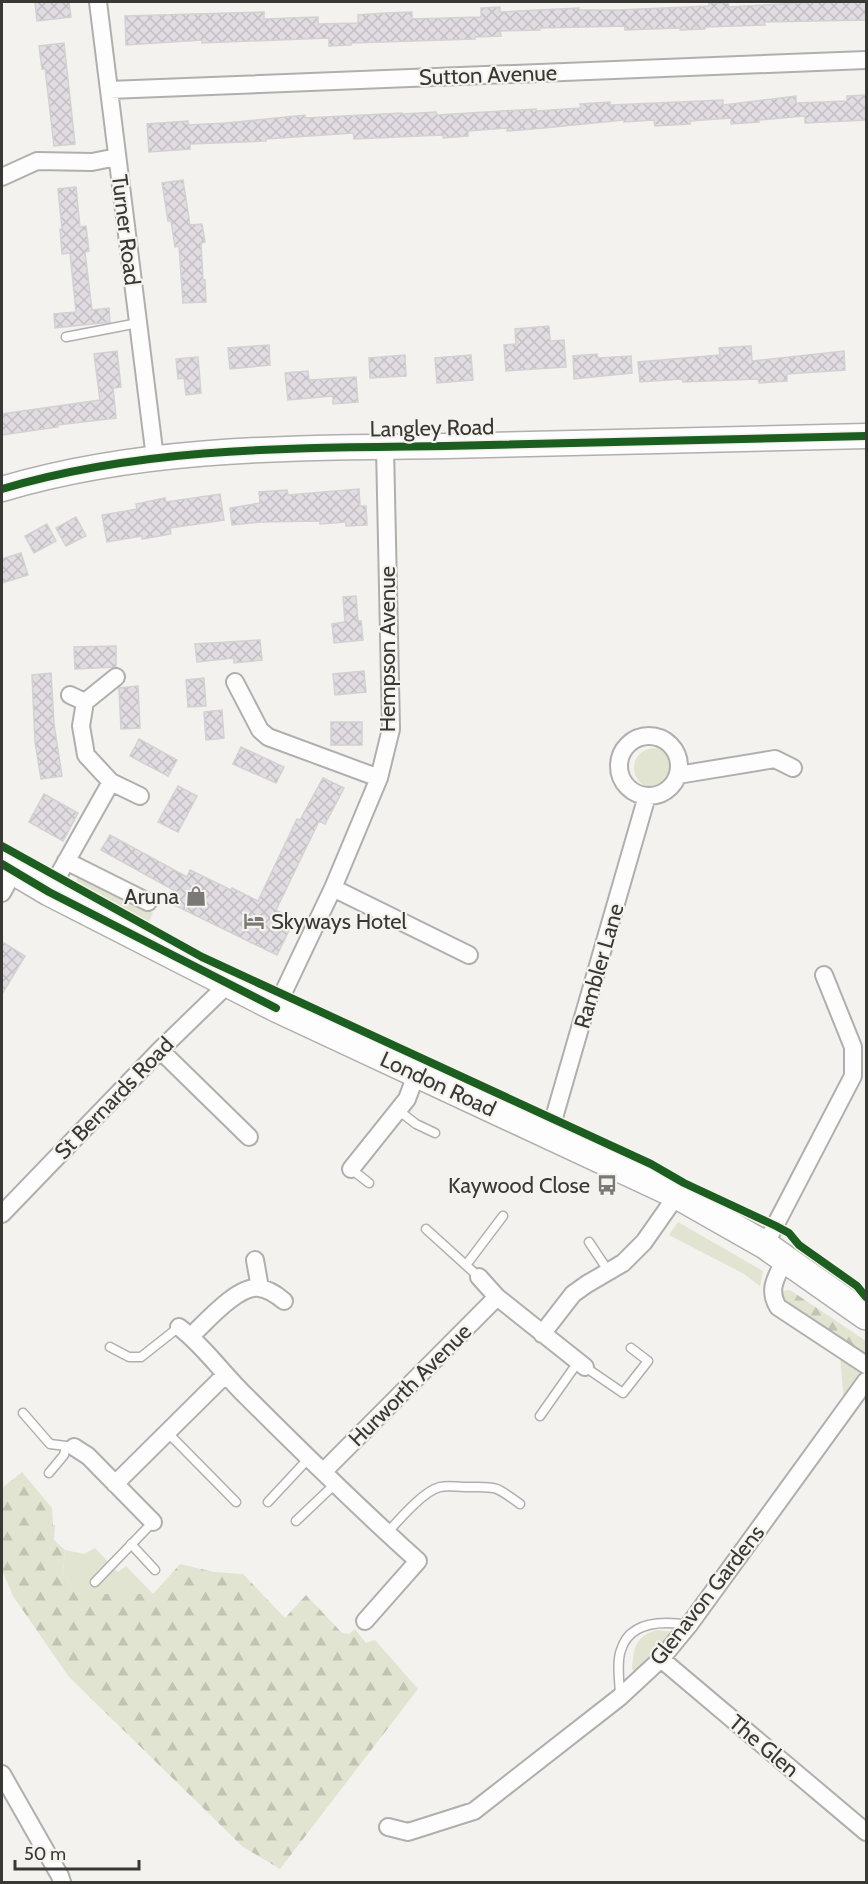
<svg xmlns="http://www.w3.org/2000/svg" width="868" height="1884" viewBox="0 0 868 1884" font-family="Cabin,sans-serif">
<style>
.grass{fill:#e1e4d0}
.forest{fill:url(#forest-firs)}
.building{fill:url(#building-cross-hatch);stroke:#d2d2d1;stroke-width:1.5}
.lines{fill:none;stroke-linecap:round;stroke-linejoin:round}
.lane-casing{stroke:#b1afad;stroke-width:11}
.street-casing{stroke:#b1afad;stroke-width:20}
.secondary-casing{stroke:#b1afad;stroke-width:27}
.primary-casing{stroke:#b1afad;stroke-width:30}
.lane{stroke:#fdfdfd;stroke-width:8}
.street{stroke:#fdfdfd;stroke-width:16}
.secondary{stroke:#fdfdfd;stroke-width:24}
.primary{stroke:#fdfdfd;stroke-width:27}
.cycleway-casing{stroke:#f5f3ee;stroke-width:11}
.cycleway{stroke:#1b5e20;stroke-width:8}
.labels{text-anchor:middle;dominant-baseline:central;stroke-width:4.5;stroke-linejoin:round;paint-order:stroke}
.street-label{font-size:22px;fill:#383835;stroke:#f5f3ee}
.poi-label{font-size:22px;fill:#383835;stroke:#f5f3ee;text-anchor:end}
</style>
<defs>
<pattern id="forest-firs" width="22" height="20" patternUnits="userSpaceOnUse" patternTransform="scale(1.5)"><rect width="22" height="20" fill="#e1e4d0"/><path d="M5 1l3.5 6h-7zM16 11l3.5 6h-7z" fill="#c2c4b3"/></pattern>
<pattern id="building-cross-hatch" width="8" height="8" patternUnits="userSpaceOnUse" patternTransform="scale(1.5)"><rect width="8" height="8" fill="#e1dce2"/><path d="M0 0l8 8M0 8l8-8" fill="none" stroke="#c2bec2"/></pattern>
</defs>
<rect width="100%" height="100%" fill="#f4f2ef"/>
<!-- grass -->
<path class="grass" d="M634 768a20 20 0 1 1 40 0a20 20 0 1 1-40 0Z
M78,874L153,913L148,923L76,884Z
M678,1222L763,1271L760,1286L744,1274L669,1235Z
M840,1357L854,1368L859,1369L862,1381L844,1402Z
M95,1548L118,1572L126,1566L153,1594H76L63,1573L65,1550L84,1554Z
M658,1630L674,1632L635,1673L632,1669C634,1647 635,1636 658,1630Z"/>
<!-- forest -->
<path class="forest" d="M790,1290L866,1341V1355L784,1300L782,1291Z
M22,1472L52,1508L53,1526L55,1525L54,1540L65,1550L63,1573L76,1594H153L180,1564L214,1572L243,1574L285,1618L306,1595L342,1633L349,1634L355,1629L366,1643L375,1640L418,1689L280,1869L243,1847L69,1677L13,1596L2,1570V1488Z"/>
<!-- building -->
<path class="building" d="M35,2H69L71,17L37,21Z
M817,2H867V20L764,22L765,25L705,27V29L680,30V28L625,30V26L540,28V30L500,31L501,36L475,37V39L351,43V45L329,46V38L202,43V40L126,45L125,16L264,12V19L318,17V24L358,23V15L386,13L412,12V19L481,17V8L500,7V12L579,8V10H618L709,6V3H728L729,7Z
M64,43L75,144L54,146L45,68L42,69L39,46Z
M867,95V120L805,123V116L759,120V122L731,124V118L690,121V124L655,126L654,120L624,122V120L544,128L507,131V128L468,131V136L443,138V135L354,139L353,133L266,139V141L190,144V149L149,152L147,124L188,121V125L226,123L305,115V118L402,113V114L436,112L437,115L536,109V111L581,108L580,104L610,102V105L723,100V105L796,96V103L847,101V96Z
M183,180L190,225L202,224L205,242L201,243L203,280H205L206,302L183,303L179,246L175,247L171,221H168L162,183Z
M76,187L80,227L86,226L89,251L85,252L92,310L109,308L110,322L55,328L54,314L76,312L70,253L62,254L60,229H62L58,189Z
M549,326L550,341L564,340L566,367L506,371L504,345L516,344L515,329Z
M269,345L270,365L230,369L228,348Z
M751,346L752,361L844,351L845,370L787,374V381L759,383L758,379L683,382L682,379L640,382L638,362L720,355L719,348Z
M117,351L121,387L113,388L116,418L57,425L58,427L2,435V414L100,400L94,354Z
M597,354L598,358L631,356L632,373L574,379L573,356Z
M405,355L406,376L370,378L369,358Z
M471,355L473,380L437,383L435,358Z
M198,357L201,393L186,395L184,378L178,379L176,359Z
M308,371L309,380L356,377L358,402L333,404V396L288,400L285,373Z
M359,489L360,506H366L367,525L346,526V522L320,524V521L261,522L232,525L230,508L260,503L259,492L287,490L288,495Z
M220,494L224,520L170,528L171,534L142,539V536L107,542L102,515L137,509L136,504L165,498L166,502Z
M76,517L86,536L66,546L56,528Z
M47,524L56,541L34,553L25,536Z
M21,553L28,575L2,583V559Z
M356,596L358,621H361L363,640L334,643L332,624L345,622L343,597Z
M260,640L262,660L234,663V658L197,662L195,644Z
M116,646V667L75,669L74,647Z
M364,671L366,692L335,695L333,674Z
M51,673L54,724L62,776L41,779L35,742L32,675Z
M204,678L206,706L188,707L186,680Z
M138,686L140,728L121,729L119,688Z
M222,710L224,738L206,740L204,712Z
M331,722H362V745H331Z
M139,739L177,760L168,776L130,756Z
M241,747L284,767L276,783L233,764Z
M323,778L344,788L325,824L319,821L276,910L294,920L277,955L174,905L179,893L101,850L110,835L187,877L190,870L231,890L232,888L258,901L297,819L300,820Z
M178,786L197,796L178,832L158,822Z
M44,794L78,813L63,841L29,822Z
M2,942L25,956L2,994Z"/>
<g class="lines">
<!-- lane casing -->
<g class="lane-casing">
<path id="lane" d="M66,337L138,323
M398,1110L416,1124L435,1133
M351,1169L369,1183
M426,1229L479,1277
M589,1242L609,1272
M466,1265L503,1216
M110,1347L129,1357H141L179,1327
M585,1367L623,1393L648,1361L631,1348
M23,1413L50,1444L74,1447
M540,1416L578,1362
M167,1432L236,1502
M49,1473L64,1455L66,1446
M268,1502L309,1458
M296,1521L335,1484
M387,1533C399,1520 423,1491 440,1487C448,1485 456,1487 464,1487C496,1487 493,1484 520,1504
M131,1544L155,1570
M95,1582L153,1522
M620,1697C620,1683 616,1663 621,1650C630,1620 664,1621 689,1625"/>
</g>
<!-- street casing -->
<g class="street-casing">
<path id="street" d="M98,2L155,458
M109,90L866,60
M2,177L37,161L92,162L117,157
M235,682L260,730L268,737L379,778
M70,695L85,702L116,677
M85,702L81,726L86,755L111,782L140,796
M619 766a30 30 0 1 1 60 0a30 30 0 1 1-60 0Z
M678,775L775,759L793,768
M66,861L148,902
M333,888L469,955
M49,892L111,782
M2,893L14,871
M276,1008L333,888L379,778L391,729L385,447
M160,1050L249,1137
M549,1135L647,796
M351,1169L407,1099L416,1075
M2,1214L160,1050L228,984
M765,1245L853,1076V1047L824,975
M785,1259C777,1277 767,1288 778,1307L866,1365
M255,1260L260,1288
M479,1277L497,1297L585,1367
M179,1327C204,1346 223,1374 246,1396C302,1452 359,1508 418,1561L365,1621
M542,1334L573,1294L587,1284L623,1263L644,1242L677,1195
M191,1336C206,1322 238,1285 259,1288C268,1289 277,1295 284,1301
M74,1447L88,1456L153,1522
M323,1472L497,1297
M115,1484L225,1375
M661,1659L866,1832
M2,1774L60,1876L62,1882
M388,1827L408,1832L474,1811L620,1697L661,1659L689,1625L866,1381"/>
</g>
<!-- secondary casing -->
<g class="secondary-casing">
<path id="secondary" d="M2,489C146,446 297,448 446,446C586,443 726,440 866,436"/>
</g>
<!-- primary casing -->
<g class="primary-casing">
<path id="primary" d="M2,864L49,892L276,1008L677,1195L765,1245L866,1316"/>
</g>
<!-- lane -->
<use href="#lane" class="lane"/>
<!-- street -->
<use href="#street" class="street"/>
<!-- secondary -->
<use href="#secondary" class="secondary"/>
<!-- primary -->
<use href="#primary" class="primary"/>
<!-- cycleway casing -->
<g class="cycleway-casing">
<path id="cycleway" d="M2,489C146,446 297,448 446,446C586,443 726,440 866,436
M2,846L202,957L651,1164L684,1183L776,1226L789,1233L799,1245L857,1286L866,1297
M2,864L49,892L276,1008"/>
</g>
<!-- cycleway -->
<use href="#cycleway" class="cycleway"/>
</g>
<!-- icons -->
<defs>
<g id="shop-bare" transform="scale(1.62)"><path d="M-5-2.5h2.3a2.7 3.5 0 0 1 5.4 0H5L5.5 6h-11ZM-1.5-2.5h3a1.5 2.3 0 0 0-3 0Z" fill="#7a7976" stroke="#f5f3ee" stroke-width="2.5" paint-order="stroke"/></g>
<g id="hotel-bare" transform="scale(1.62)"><path d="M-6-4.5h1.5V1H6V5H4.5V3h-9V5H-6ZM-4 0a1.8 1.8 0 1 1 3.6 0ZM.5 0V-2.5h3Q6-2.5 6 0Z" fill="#7a7976" stroke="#f5f3ee" stroke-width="2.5" paint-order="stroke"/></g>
<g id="bus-bare" transform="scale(1.62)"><path d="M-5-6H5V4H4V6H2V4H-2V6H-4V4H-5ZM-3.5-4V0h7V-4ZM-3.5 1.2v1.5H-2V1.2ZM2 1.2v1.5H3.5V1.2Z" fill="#7a7976" stroke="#f5f3ee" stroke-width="2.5" paint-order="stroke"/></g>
</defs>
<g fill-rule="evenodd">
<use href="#shop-bare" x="196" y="896"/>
<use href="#hotel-bare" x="254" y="921"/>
<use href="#bus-bare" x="607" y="1185"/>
</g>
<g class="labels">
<!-- street labels -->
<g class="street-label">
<text transform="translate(488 75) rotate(-2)">Sutton Avenue</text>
<text transform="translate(126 230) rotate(83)">Turner Road</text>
<text transform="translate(432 428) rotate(-1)">Langley Road</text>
<text transform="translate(387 649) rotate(-90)">Hempson Avenue</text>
<text transform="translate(599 966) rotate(-74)">Rambler Lane</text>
<text transform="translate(438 1084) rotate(25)">London Road</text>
<text transform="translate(114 1098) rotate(-46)">St Bernards Road</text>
<text transform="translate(410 1385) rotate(-45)">Hurworth Avenue</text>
<text transform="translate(707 1595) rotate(-52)">Glenavon Gardens</text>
<text transform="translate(764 1746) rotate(40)">The Glen</text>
</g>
<!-- poi labels -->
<g class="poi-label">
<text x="179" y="896">Aruna</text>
<text x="271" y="921" text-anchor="start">Skyways Hotel</text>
<text x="590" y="1185">Kaywood Close</text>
</g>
</g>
<!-- border -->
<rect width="868" height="1884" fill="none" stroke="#383835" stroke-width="6"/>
<!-- scale -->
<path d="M15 1860v9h124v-9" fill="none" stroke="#383835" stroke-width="3"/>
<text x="24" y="1860" font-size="18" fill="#383835" stroke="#f5f3ee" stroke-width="4.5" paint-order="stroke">50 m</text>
</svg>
